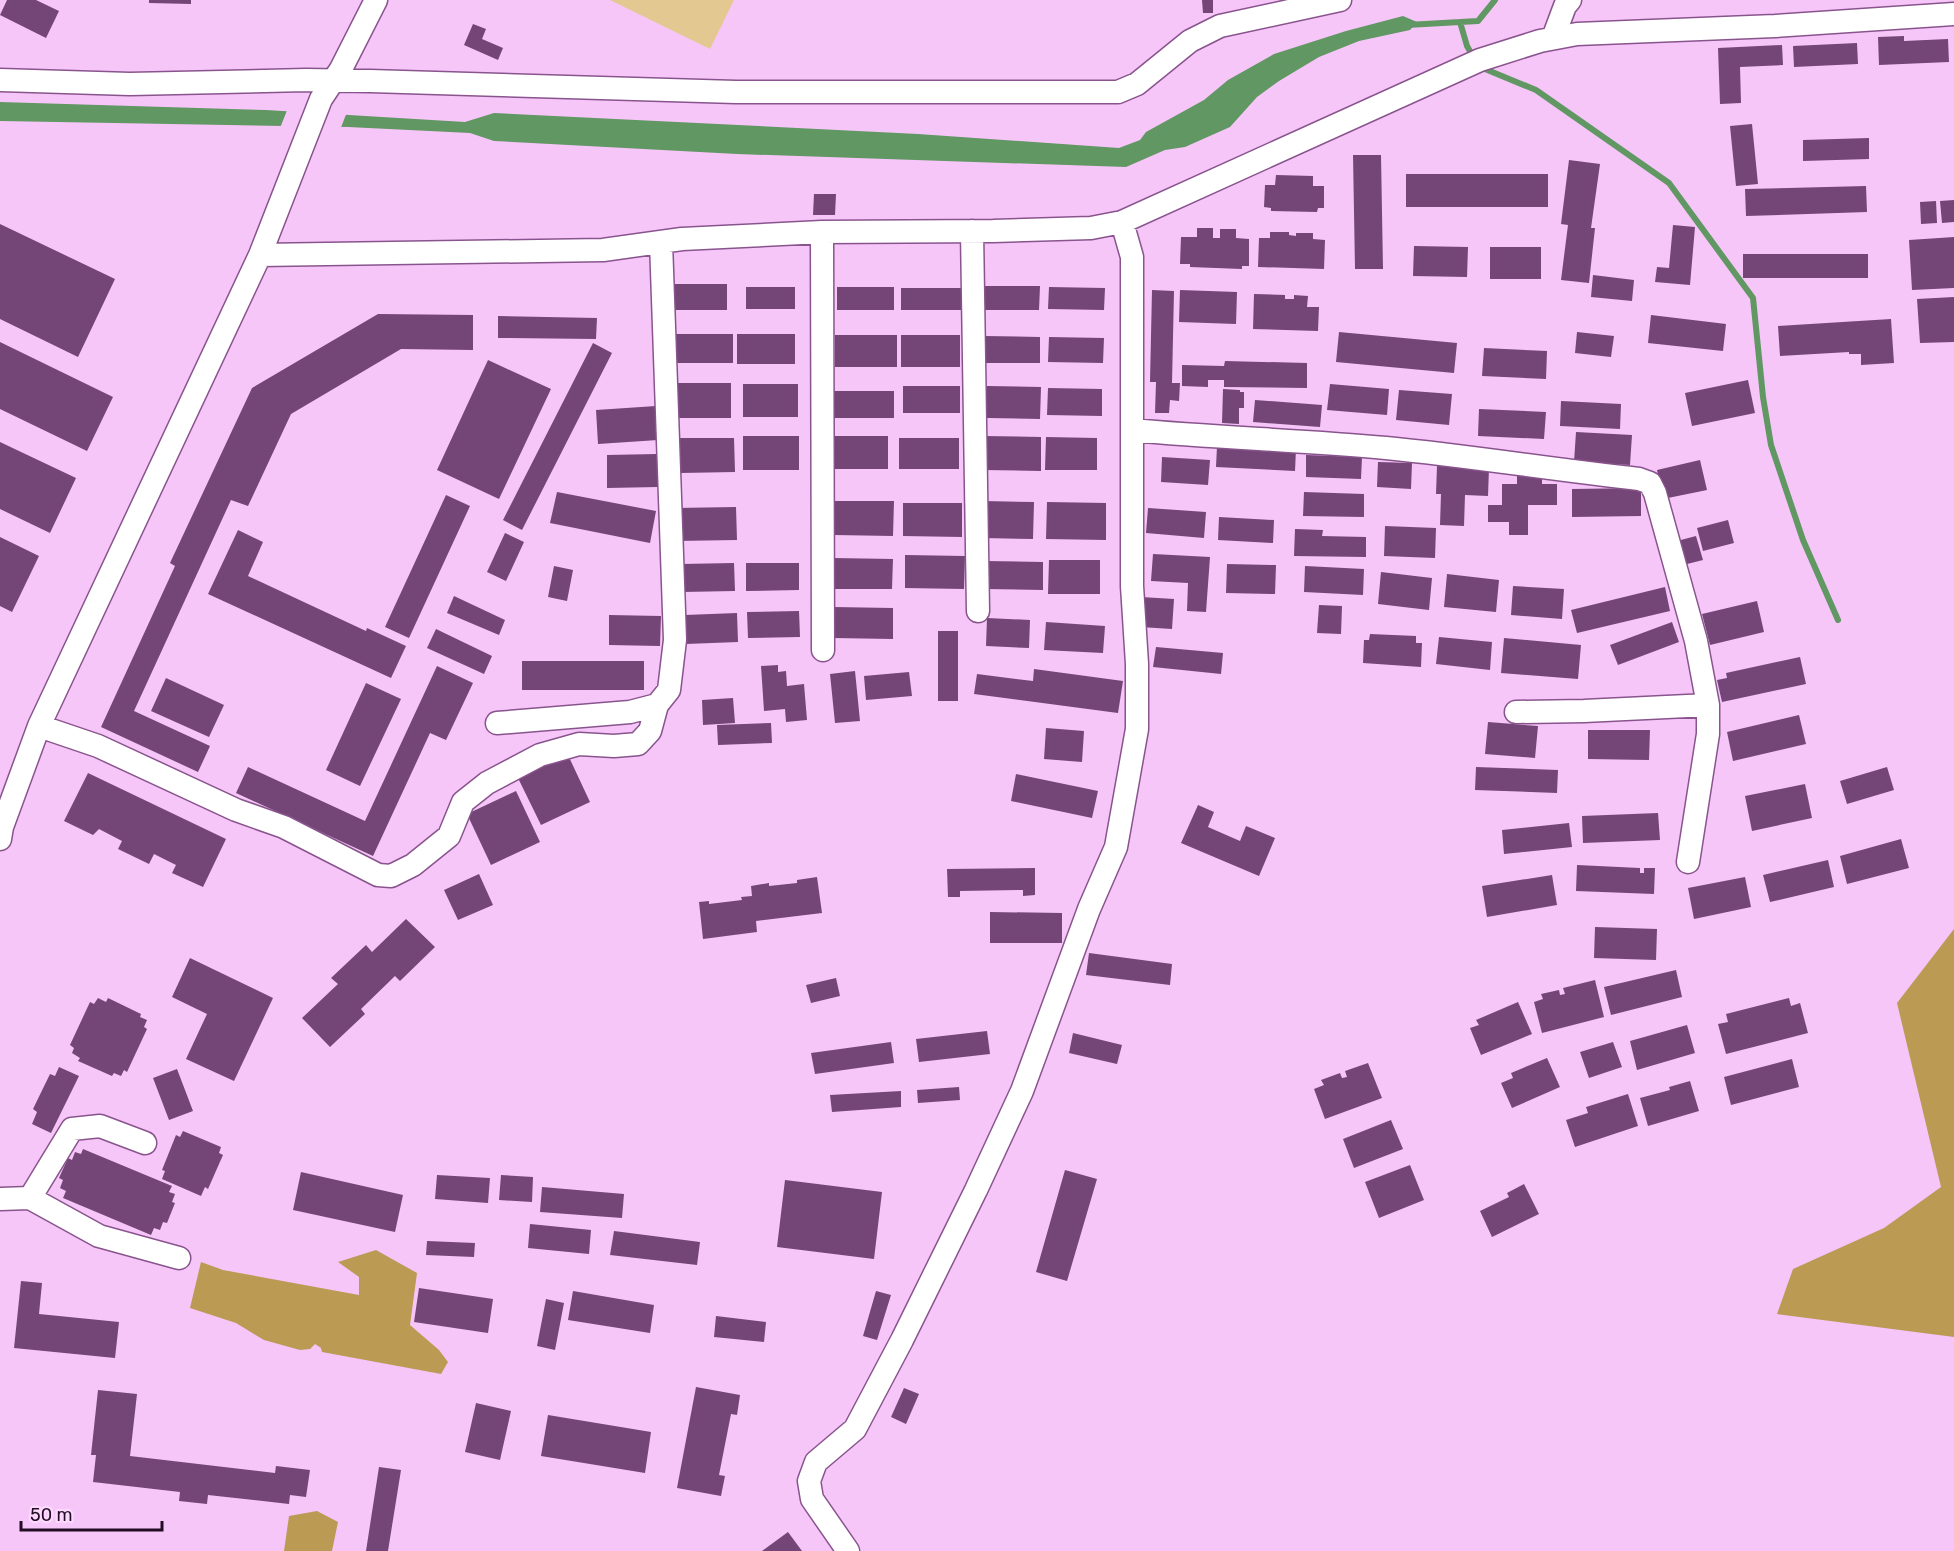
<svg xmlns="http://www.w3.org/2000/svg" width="1954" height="1551" viewBox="0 0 1954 1551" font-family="Rubik,sans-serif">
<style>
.green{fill:#e3c891}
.forest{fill:#bb9a53}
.water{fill:#609762}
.pier{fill:#f6c6f9}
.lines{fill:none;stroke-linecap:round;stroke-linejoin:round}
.stream{stroke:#609762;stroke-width:6}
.building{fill:#744577}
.minor-casing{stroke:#89548d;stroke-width:25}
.minor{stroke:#fff;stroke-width:22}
</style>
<rect width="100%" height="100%" fill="#f6c6f9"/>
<!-- green -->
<path class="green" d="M610,0H734L710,49Z"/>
<!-- forest -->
<path class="forest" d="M1954,929V1337L1777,1314L1793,1269L1884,1228L1941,1187L1897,1003Z
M376,1250L417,1273L410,1325L439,1350L448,1362L441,1374L322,1352L321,1348L315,1344L310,1349L300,1350L264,1340L236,1323L190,1308L201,1262L223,1270L359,1295V1277L338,1262Z
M317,1511L338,1522L332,1551H284L289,1516Z"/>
<!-- water -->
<path class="water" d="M1403,16L1417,22L1410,30L1359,41L1319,57L1279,81L1257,97L1230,127L1185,147L1165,150L1126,167L737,154L494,141L470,133L348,127L0,121V102L266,110L465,122L494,113L918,134L1119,148L1140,140L1146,132L1204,100L1228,80L1274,54L1346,31Z"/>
<!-- pier -->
<path class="pier" d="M288,108L347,112L340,130L280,128Z"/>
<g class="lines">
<!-- stream -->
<path class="stream" d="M1460,22L1467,46L1474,58
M1407,25L1478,21L1495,0
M1481,65L1485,69L1536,90L1669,183L1753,298L1763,397L1771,445L1803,540L1838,620"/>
</g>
<!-- building -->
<path class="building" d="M7,0H36L59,11L46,38L0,15Z
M149,0H191V4L149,3Z
M1202,0H1213V13H1203Z
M473,24L486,29L482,39L503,48L498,60L464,45Z
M1904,36V41L1948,39L1949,62L1879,65L1878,37Z
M1857,43L1858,64L1794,67L1793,46Z
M1782,45L1783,65L1740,67L1741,103L1720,104L1718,48Z
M1752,124L1758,184L1736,186L1730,126Z
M1869,138V159L1803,161V140Z
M1353,155H1381L1383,269H1355Z
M1569,160L1600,164L1591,228H1595L1589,283L1561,280L1568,225L1561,224Z
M1406,174H1548V207H1406Z
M1276,175L1313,176V186H1324V208H1318L1317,212L1271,211V208L1264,207L1265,185H1275Z
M1866,186L1867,212L1746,216L1745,189Z
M814,194H836L835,215H813Z
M1954,200V222L1942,223L1940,201Z
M1936,201L1937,223L1921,224L1920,202Z
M0,224L115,279L78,357L0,319Z
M1673,225L1695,227L1690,285L1655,282L1657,267L1669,268Z
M1197,228H1213V238H1220V229H1236V238L1249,239V266H1242V269L1190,267V264H1180L1181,237H1197Z
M1270,232H1289V235L1296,236V233H1313V239L1325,240L1324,269L1258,267L1259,238H1270Z
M1954,237V288L1912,290L1909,240Z
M1414,246L1468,247L1467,277L1413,276Z
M1490,247H1541V279H1490Z
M1743,254H1868V278H1743Z
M1593,275L1634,280L1632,301L1591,297Z
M674,284H727V310H674Z
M984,286H1040L1039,310H984Z
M746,287H795V309H746Z
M837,287H894V310H837Z
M1049,287L1105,288L1104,310L1048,309Z
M901,288H962V310H901Z
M1152,290L1174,291L1172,383H1180L1179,401L1170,400L1169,413H1155L1156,382H1150Z
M1180,290L1237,292L1236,324L1179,322Z
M1254,294L1285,295V299H1294V295L1308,296L1307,307H1319L1318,331L1253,329Z
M1954,297V342L1920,343L1917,299Z
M378,314L473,315V350L401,349L291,414L248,506L231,500L134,711L210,746L198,772L101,727L175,566L170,563L252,388Z
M1651,315L1726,324L1723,351L1648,343Z
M498,316L597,318L596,339L498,338Z
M1891,319L1894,363L1861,365V354H1849V352L1780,356L1778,326Z
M1339,332L1457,343L1454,373L1336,362Z
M1577,332L1614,336L1611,357L1575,353Z
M675,334H733V363H675Z
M737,334H795V364H737Z
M835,335H897V367H835Z
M901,335H960V367H901Z
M984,336L1040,337V363H984Z
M1049,337L1104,338L1103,363L1048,362Z
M0,342L113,397L87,451L0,409Z
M593,343L612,353L522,530L503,520Z
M1484,348L1547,351L1546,379L1482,376Z
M488,360L551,389L499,499L437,470Z
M1225,361L1307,363V388L1224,387V380H1208V387L1182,386V365L1224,366Z
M1748,380L1755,413L1692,426L1685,393Z
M674,383H731V418H674Z
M743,384H798V417H743Z
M1330,384L1389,389L1387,415L1327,410Z
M903,386H960V413H903Z
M987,386L1041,387L1040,419L987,418Z
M1048,388L1102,389V416L1047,415Z
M1223,389L1240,390V392H1244V408H1239V424L1222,423Z
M1399,390L1452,394L1449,425L1396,420Z
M834,391H894V418H834Z
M1255,400L1322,405L1320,427L1253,422Z
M1561,401L1621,404L1620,429L1560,426Z
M656,406L658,440L598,444L596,410Z
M1479,409L1546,412L1544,439L1478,436Z
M1576,432L1632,435L1630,465L1574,462Z
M743,436H799V470H743Z
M830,436H888V469H830Z
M983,436L1041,437V471L983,470Z
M1046,437L1097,438V470H1045Z
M680,438H734L735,472L680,473Z
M899,438H959V469H899Z
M0,442L76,478L50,533L0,509Z
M1217,446L1296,449L1295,471L1216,467Z
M657,454L658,487L607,488V455Z
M1306,455L1362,457L1361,479L1306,477Z
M1162,457L1210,460L1208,485L1161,482Z
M1700,460L1707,490L1663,499L1657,470Z
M1378,462L1412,463L1411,489L1377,487Z
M1437,466L1489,468L1488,496L1465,495L1464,526L1440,525L1441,494H1436Z
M1517,476H1542V484H1557V505H1528V535H1509V522H1488V505H1502V484H1517Z
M1641,488V516L1572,517V489Z
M557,492L656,511L650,543L550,523Z
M1304,492L1364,494V517L1303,516Z
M446,495L470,506L409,638L385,627Z
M835,501H894L893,536L834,535Z
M983,501L1034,502L1033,539L982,538Z
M1047,502L1106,503V540L1046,539Z
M903,503H962V537L903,536Z
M736,507L737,540L675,541V508Z
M1148,508L1206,512L1204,538L1146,533Z
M1219,517L1274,520L1273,543L1218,540Z
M1728,520L1734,543L1703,551L1697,528Z
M1385,526L1436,528L1435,558L1384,556Z
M1295,529L1323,530L1322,536L1366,537V557L1294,556Z
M238,530L263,542L248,576L366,631L367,628L406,646L391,678L208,594Z
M505,533L524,542L506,581L487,572Z
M1696,536L1703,560L1683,565L1677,541Z
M0,537L39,556L12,612L0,606Z
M1153,554L1210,557L1206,612L1187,611L1188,583L1151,581Z
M905,555L965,556L964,589L905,588Z
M833,558L893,559L892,589H833Z
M1049,560H1100V594H1048Z
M985,561L1043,562V590L985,589Z
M734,563L735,591L682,592L681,564Z
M746,563H799V590L746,591Z
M1227,564L1276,565L1275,594L1226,593Z
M554,566L573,570L567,601L548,597Z
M1305,566L1364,569L1363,595L1304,592Z
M1381,572L1432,578L1429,610L1378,604Z
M1447,574L1499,580L1496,612L1444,607Z
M1513,586L1564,589L1562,619L1511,615Z
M1665,587L1670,611L1577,633L1571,610Z
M454,596L505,620L499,635L447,613Z
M1141,597L1174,599L1172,629L1140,627Z
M1757,601L1764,632L1710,645L1702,614Z
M1319,605L1342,606L1341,634L1317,633Z
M833,607L893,608V639L833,638Z
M799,611L800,637L748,638L747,612Z
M737,613L738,642L686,644L685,615Z
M609,615L661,616L660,646L609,645Z
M987,618L1030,620L1029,648L986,646Z
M1046,622L1105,626L1103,653L1044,650Z
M1672,622L1679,642L1618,665L1610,645Z
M436,629L492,656L484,674L427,648Z
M938,631H958V701H938Z
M1370,634L1416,636V643H1422L1421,667L1363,663L1364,640H1369Z
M1439,637L1492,642L1490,670L1436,664Z
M1504,638L1581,645L1578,679L1501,673Z
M1156,647L1223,653L1221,674L1153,667Z
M1800,657L1806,684L1722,702L1717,680L1727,678L1726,673Z
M522,661H644V690H522Z
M778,665V672L786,671L787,686L804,684L807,720L786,722L785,709L764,711L761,666Z
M437,666L473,683L446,740L430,733L373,856L236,793L248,767L365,821Z
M1034,669L1123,681L1118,713L974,694L977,674L1033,681Z
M855,671L860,721L835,723L830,674Z
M909,672L912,696L866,700L864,676Z
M166,678L224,705L209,737L151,711Z
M366,683L401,699L360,786L326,770Z
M733,698L735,723L703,725L702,700Z
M1799,715L1806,744L1733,761L1727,732Z
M1488,722L1538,726L1535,758L1485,754Z
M771,723L772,743L718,745L717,725Z
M1046,728L1084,731L1082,762L1044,759Z
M1588,730H1650L1649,760L1588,759Z
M568,755L590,802L541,825L518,778Z
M1476,767L1558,770L1557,793L1475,790Z
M1887,767L1894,790L1847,804L1840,781Z
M88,773L226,839L203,887L172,873L176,865L154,854L149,864L118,849L122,841L99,829L93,835L64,821Z
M1016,774L1098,791L1092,818L1011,801Z
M1805,784L1812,818L1752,831L1745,796Z
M516,791L540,842L491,865L467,814Z
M1198,805L1214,812L1208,827L1240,841L1246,826L1275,838L1259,876L1181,843Z
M1658,813L1660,840L1583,843L1582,816Z
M1569,823L1572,847L1504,854L1502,830Z
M1901,839L1909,868L1847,884L1840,856Z
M1828,860L1834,887L1770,902L1763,875Z
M1577,865L1640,868V873H1644V868H1655L1654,894L1576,891Z
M1035,868V895L1023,896V890L960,891V897H948L947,869Z
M479,874L493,905L458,920L444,890Z
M1552,875L1557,905L1487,917L1482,886Z
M817,877L822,913L756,921L757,932L703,939L699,902L709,901V904L742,900L741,897L752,896L751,886L769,883V886L797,883V880Z
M1745,877L1751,907L1694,919L1688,888Z
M990,912L1062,913V943H990Z
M406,919L435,947L400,981L395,976L361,1009L365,1014L330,1047L302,1018L338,984L331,978L366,945L372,952Z
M1595,927L1657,929L1656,960L1594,958Z
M1089,953L1172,964L1170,985L1086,975Z
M190,958L273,998L234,1081L186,1059L207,1014L172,997Z
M1676,970L1682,997L1611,1015L1604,987Z
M836,978L840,996L811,1003L806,985Z
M1595,980L1604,1017L1542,1033L1534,1002L1543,999L1541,994L1559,990L1560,995L1565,994L1563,988Z
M98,998L106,1002L108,998L141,1014L140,1017L147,1020L144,1027L147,1029L127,1072L124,1070L121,1076L114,1073L112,1076L78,1061L80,1058L72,1053L74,1048L70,1045L90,1002L94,1004Z
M1789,998L1791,1006L1800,1003L1808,1033L1726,1054L1718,1024L1728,1022L1726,1014Z
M1518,1002L1532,1034L1481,1055L1470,1028L1479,1025L1476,1020Z
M1687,1025L1695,1053L1637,1070L1630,1041Z
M987,1031L990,1054L919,1062L916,1039Z
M1073,1033L1122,1045L1117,1064L1069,1053Z
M891,1042L894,1063L815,1074L811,1053Z
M1613,1042L1622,1067L1589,1078L1580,1052Z
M1547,1058L1560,1087L1512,1108L1501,1083L1513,1078L1511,1073Z
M1792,1059L1799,1087L1731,1105L1724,1077Z
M1368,1063L1382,1098L1325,1119L1314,1089L1324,1085L1321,1080L1340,1073L1342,1078L1347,1077L1345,1071Z
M59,1067L79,1076L51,1133L32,1124L37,1112L33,1109L50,1074L55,1076Z
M177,1069L193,1111L169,1120L153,1078Z
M1690,1081L1699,1111L1648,1126L1640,1098L1670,1090L1669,1087Z
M959,1087L960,1100L918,1103L917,1090Z
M901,1091V1107L832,1112L830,1095Z
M1628,1094L1638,1126L1575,1147L1566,1120L1588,1113L1586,1107Z
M1391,1120L1403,1149L1354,1168L1343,1139Z
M183,1131L221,1147L219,1153L223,1155L208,1189L205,1187L201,1196L162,1179L165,1171L162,1170L176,1135L180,1137Z
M83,1149L172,1186L169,1192L175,1194L172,1202L175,1203L167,1223L163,1222L160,1230L154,1228L151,1235L63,1198L66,1191L60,1188L63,1180L59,1178L68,1158L72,1160L75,1152L81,1154Z
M1410,1165L1424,1200L1379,1218L1365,1182Z
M1065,1170L1097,1179L1067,1281L1036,1272Z
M301,1172L403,1195L395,1232L293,1210Z
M437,1175L490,1178L488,1203L435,1199Z
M501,1175L533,1177L532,1202L499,1200Z
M785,1180L882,1192L874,1259L777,1247Z
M1524,1184L1539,1214L1492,1237L1480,1211L1509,1197L1507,1193Z
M542,1187L624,1194L622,1218L540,1212Z
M530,1224L591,1230L589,1254L528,1248Z
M614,1231L700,1242L697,1265L610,1255Z
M427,1241L475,1243L474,1257L426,1255Z
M21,1281L42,1283L39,1314L119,1322L115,1358L14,1348Z
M419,1288L493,1299L488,1333L414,1322Z
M573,1291L654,1305L650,1333L568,1320Z
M876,1291L891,1295L877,1340L863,1336Z
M546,1299L564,1303L555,1350L537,1346Z
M716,1316L766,1322L764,1342L714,1337Z
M696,1387L740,1395L737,1415L731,1414L719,1475L725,1476L721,1496L677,1488Z
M904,1388L919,1394L906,1424L891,1417Z
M98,1390L137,1394L130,1456L275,1473L276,1466L310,1470L306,1497L290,1495L289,1504L208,1495L207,1504L179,1501L180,1492L93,1482L96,1455H91Z
M476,1403L511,1411L500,1460L465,1452Z
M548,1415L651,1432L645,1473L541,1456Z
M379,1467L401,1470L388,1551H366Z
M788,1532L802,1551H762Z"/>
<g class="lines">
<!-- minor casing -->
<g class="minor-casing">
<path id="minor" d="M1553,38L1565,6L1570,0
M0,80L130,84L306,80L370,81L736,92H1118L1137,84L1190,41L1220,26L1340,0
M972,231L978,611
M822,232L823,650
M260,255L603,250L682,239L822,232L993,231L1091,228L1122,222L1480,60L1540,41L1577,34L1775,26L1954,14
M1132,430C1217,438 1301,440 1386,448C1470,456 1554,470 1639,479L1650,483L1655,493L1696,641L1708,705V734L1688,862
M1516,712L1584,711L1708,705
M497,723L630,712L657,705L669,690L675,640L661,242
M39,726L98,746L236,810L284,827L378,875L391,876L413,865L449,836L463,802L487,783L540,755L579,744L614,746L638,744L650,731L657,705
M0,839L2,827L39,726L260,255L321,99L341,69L376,0
M30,1198L72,1129L100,1126L145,1143
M0,1199L30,1198L99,1236L179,1258
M848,1551L812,1499L809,1481L816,1462L855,1429L902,1340L976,1190L1022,1091L1089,909L1116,847L1137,729V664L1132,586V257L1122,222"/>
</g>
<!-- minor -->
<use href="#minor" class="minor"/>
</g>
<!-- scale -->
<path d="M21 1521v9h141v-9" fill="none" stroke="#230d24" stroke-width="3"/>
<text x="30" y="1521" font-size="18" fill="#230d24" stroke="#fdd8fe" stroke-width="4.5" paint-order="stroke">50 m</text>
</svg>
